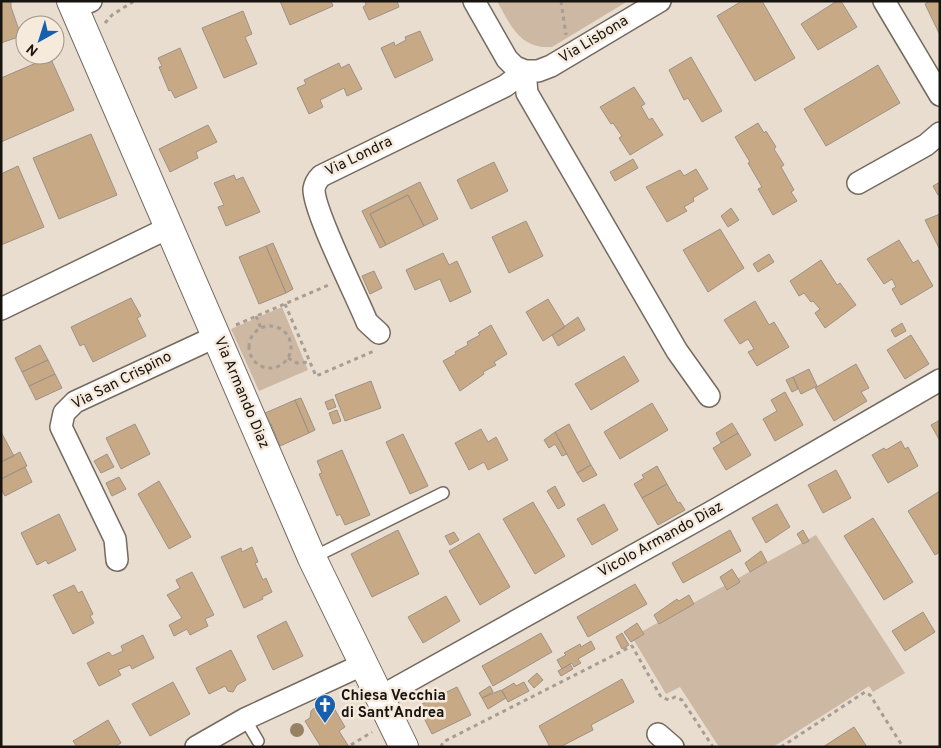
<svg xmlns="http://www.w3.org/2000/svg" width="941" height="748" viewBox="0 0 941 748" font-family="Overpass,sans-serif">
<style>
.green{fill:#ccb8a3}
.building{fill:#c8a986;stroke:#9d9286}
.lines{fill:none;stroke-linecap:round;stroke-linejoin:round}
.lane-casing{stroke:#746a5f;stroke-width:14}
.street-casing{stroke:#746a5f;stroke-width:24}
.secondary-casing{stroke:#746a5f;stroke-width:30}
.path{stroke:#a79d93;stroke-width:3;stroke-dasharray:4 4;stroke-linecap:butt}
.lane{stroke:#fff;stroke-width:11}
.street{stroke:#fff;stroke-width:21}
.secondary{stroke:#fff;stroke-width:28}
.tree{fill:#988162}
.labels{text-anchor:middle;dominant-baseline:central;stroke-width:5;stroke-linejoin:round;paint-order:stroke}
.street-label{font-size:15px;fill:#17130f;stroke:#f6eadd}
.poi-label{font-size:15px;font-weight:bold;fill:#17130f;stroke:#f6eadd;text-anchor:start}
</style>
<rect width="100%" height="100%" fill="#e9ddd0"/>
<!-- green -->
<path class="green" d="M497,1H628L552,47C520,49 511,26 497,1Z
M282,307L308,370L259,391L231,329Z
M816,535L905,673L873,692L869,686L773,747H719L680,687L666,694L632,637Z"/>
<!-- building -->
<path class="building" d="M1,1H11V7L21,36L1,43Z
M280,1H331L333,6L290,25Z
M365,1H397L399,7L369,20L363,7L366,5Z
M742,1H762L795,58L755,81L717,16Z
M837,1H841L857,27L818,50L801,24Z
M930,1H940L939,33L925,4Z
M243,11L252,34L245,37L257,64L224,78L202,28Z
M420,31L433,60L395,78L381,48L394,42L395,46L406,40L405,37Z
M180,48L197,88L175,98L171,90L169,91L159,67L162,66L158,58Z
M50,57L74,110L1,142V78Z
M691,57L722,111L702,122L688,98L684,100L669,70Z
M339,63L341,68L349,64L362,89L347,96L344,88L320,100L323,107L309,114L297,88L306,84L304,80Z
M878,65L900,103L826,146L804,109Z
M634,87L645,104L641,106L649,120L652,118L663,135L630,155L619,138L622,136L613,123L611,124L600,107Z
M758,123L764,133L766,131L776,147L774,149L784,165L781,167L794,190L791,192L797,201L773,215L758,189L762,187L748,163L750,162L735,137Z
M208,125L217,142L196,152L198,158L170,172L159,149Z
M91,134L117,195L59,219L33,158Z
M633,159L638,168L615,181L610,172Z
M494,162L508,191L471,209L457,180Z
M18,166L44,227L1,245V174Z
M696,169L708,189L693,198L694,201L684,207L687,211L667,222L646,187L680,170L684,176Z
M234,175L236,180L243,177L260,212L226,226L218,207L224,205L214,183Z
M420,182L438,219L424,226L408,195L370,214L386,245L380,248L362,211Z
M940,182V195H938L933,186Z
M408,195L424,226L386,245L370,214Z
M731,208L739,220L728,227L721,216Z
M940,214V250L925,220Z
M526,221L543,256L509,273L492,237Z
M720,229L744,268L708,292L683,250Z
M899,240L913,263L918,260L933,286L901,305L892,289L896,287L892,279L884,284L867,259Z
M273,243L293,289L286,293L266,246Z
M266,246L286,293L259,304L239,257Z
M443,253L449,265L457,261L471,292L450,302L440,279L415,290L406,270Z
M769,254L774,262L758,272L753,264Z
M821,260L837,285L840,283L856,305L825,328L815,313L820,309L813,301L811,302L804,293L799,296L790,281Z
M374,271L382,288L370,294L362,276Z
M131,298L141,316L137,318L146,336L93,362L84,344L80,346L71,327Z
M548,299L565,327L543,341L526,312Z
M755,301L769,325L774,322L789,347L757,366L748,352L754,349L748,339L740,344L724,320Z
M578,317L585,330L558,346L552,335Z
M902,323L906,331L895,337L891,330Z
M491,325L507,354L494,362L496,365L483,372L484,374L460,391L443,361L456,354L455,352L468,345L467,342L480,335L478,333Z
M911,335L929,364L905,379L887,350Z
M40,345L48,360L22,372L15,358Z
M624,356L639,381L591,410L575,384Z
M48,360L55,374L29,386L22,372Z
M856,364L869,388L861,392L867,401L834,421L815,388Z
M809,369L817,386L801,394L793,377Z
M55,374L62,388L36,400L29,386Z
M793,377L798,389L792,392L786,380Z
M371,381L381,408L345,421L335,395Z
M785,392L803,425L775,441L763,419L777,411L771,400Z
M301,398L315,430L309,433L295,400Z
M333,399L336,407L328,410L325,402Z
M295,400L309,433L280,446L271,424L268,425L263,414Z
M652,403L668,430L620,459L604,432Z
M337,410L341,421L333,424L329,413Z
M940,420V441L931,425Z
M732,423L738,433L721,443L716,433Z
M135,424L150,454L121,469L106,438Z
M569,424L591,465L577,473L555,432Z
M481,429L488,442L496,437L508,460L488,470L484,462L469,470L455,443Z
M1,432L14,456L1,462Z
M555,432L567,454L562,456L555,444L549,448L544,440Z
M738,433L751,455L726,470L713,448Z
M403,434L428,486L410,494L386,442Z
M901,441L905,449L908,447L918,466L888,483L872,455L884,448L886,450Z
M342,450L370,515L345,525L340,514L337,516L319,474L322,473L317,461Z
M20,452L27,466L1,479V462Z
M107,454L114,467L101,473L94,461Z
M591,465L597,475L583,482L577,473Z
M657,466L667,484L642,498L634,484L644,478L642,475Z
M25,467L32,482L5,496L1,489V479Z
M836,470L851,498L823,513L808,485Z
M119,477L126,489L112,496L106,483Z
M159,481L191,537L169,549L138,494Z
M667,484L678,503L680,502L685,510L658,525L642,498Z
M555,486L565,505L558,509L547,491Z
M940,491V552L935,555L908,511Z
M533,502L565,556L535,574L503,519Z
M604,504L618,530L592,545L577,519Z
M777,504L790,527L766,543L752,518Z
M59,514L76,550L48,564L46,560L37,565L21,533Z
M873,518L913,582L884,600L844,536Z
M398,530L419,574L372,597L351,554Z
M730,530L741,551L683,583L672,563Z
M803,530L809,541L803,544L797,534Z
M454,532L459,540L450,545L445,536Z
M479,533L510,587L480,605L449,551Z
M252,547L258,562L255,563L263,580L266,578L272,592L262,597L263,599L244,608L221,557L241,548L242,552Z
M761,551L767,562L750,572L745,563Z
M732,569L740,582L727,590L720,577Z
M192,572L214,615L205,619L208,626L190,635L187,629L174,636L169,625L182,618L167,595L180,588L176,580Z
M635,584L647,604L588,637L577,617Z
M74,585L78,593L82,591L93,614L90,616L94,623L73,634L53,595Z
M689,595L694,604L659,624L654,615L677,599L679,601Z
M446,596L460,621L423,643L408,617Z
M923,612L935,632L905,651L892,631Z
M286,621L303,656L273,670L257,636Z
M637,623L644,634L631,642L624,632Z
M541,633L552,652L493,686L482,666Z
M622,633L629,645L622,649L616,637Z
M143,635L154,658L132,669L130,665L118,670L121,675L99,686L87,663L109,652L112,656L123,651L121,646Z
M591,641L595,649L578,659L581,663L574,667L572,663L562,669L557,660L566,655L564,653L580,644L581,647Z
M231,650L246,680L237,685L233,692L228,691L225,686L209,694L196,668Z
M570,664L573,669L561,676L558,671Z
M537,673L543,680L534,688L528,681Z
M622,679L634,702L591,725L593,730L560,747H550L539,726Z
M173,682L190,714L150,736L132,704Z
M524,682L529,691L508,702L502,690L514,683L516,686Z
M490,686L493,692L482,698L479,693Z
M457,687L471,715L432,734L418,706Z
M501,690L506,698L488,709L482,698Z
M331,703L345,727L339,731L349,747H321L305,721L310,718L311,711L314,708L320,709Z
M108,720L121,743L114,747H77L73,741Z
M854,727L867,747H823Z"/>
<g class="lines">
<!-- lane casing -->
<g class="lane-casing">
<path id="lane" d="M312,558L443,493
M245,719L258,741"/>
</g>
<!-- street casing -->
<g class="street-casing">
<path id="street" d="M474,1L507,59L515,67L525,71L527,93L677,351L709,396
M884,1L940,95
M73,8L91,1
M858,183L926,145L940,133
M1,309L168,228
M379,333L367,322C357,297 313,210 314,189C315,183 317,180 321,176L505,86L525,71H538L551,66L660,1
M117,560L115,539L61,427L64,413L75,402L217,336
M380,697L715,510L940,380
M658,734L673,747
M196,747L245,719L364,664"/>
</g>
<!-- secondary casing -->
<g class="secondary-casing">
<path id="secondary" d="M71,1L312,558L404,747"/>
</g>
<!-- path -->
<path class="path" d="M561,1L566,35
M105,23L112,15L134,1
M285,304L316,376L374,351
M256,316L261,328
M236,325L331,284
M249 347a21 21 0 1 1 42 0a21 21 0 1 1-42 0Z
M288,358L297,363L310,362
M351,745L372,732
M441,747L443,742L632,646L661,697L669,700L675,697L682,700L713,747
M781,747L865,692L870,695L903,747"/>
<!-- lane -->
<use href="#lane" class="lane"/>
<!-- street -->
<use href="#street" class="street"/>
<!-- secondary -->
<use href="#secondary" class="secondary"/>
</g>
<!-- trees -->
<circle class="tree" cx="297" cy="730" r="7"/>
<!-- icons -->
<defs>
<g id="church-pin" transform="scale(1.125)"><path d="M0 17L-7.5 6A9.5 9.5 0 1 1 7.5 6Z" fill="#1660af" stroke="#f6eadd"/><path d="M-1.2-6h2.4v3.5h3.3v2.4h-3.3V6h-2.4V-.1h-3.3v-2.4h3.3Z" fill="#fff"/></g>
</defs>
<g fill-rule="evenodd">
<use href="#church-pin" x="325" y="705"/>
</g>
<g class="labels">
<!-- street labels -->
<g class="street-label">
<text transform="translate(594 40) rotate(-31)">Via Lisbona</text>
<text transform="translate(359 157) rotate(-26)">Via Londra</text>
<text transform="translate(122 381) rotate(-27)">Via San Crispino</text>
<text transform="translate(241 393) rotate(67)">Via Armando Diaz</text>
<text transform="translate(661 540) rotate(-29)">Vicolo Armando Diaz</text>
</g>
<!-- poi labels -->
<g class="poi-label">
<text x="341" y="696">Chiesa Vecchia<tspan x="341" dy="17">di Sant'Andrea</tspan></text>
</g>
</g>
<!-- border -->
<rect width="941" height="748" fill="none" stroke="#17130f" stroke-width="5"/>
<!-- north arrow -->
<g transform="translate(40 40) rotate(219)"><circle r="24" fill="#f6eadd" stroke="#9d948b"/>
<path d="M0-4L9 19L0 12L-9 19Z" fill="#1660af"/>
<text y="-8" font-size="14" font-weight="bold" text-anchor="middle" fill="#17130f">N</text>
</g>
</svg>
